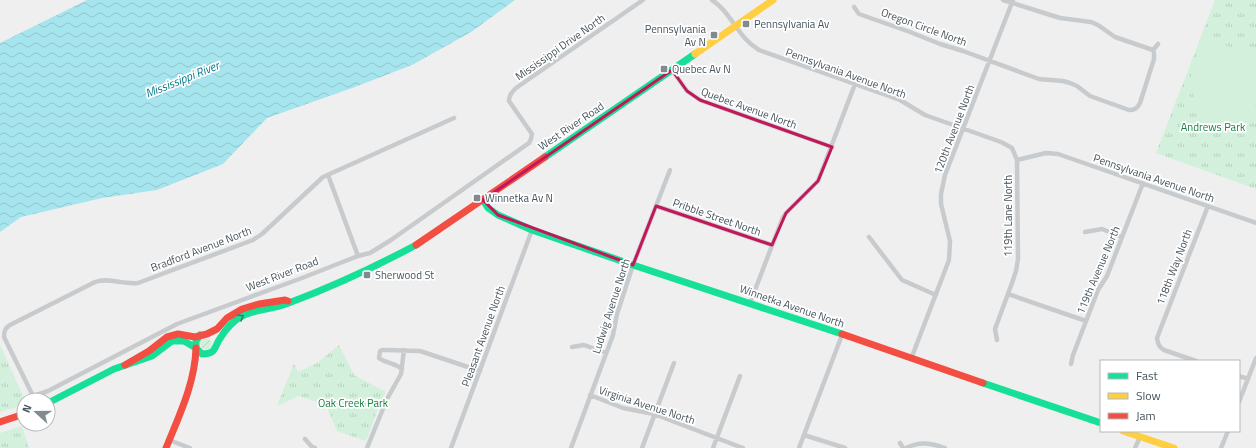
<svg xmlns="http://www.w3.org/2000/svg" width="1256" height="448" viewBox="0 0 1256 448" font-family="'Titillium Web',sans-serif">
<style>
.park{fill:url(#park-tufts)}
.garden{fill:url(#garden-furrows)}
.pitch{fill:#d2f0db}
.water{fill:url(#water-waves)}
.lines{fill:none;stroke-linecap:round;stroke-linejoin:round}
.street{stroke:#c8cbcd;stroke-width:4.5}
.fast{stroke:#16e098;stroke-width:7}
.slow{stroke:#ffcf43;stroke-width:7}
.jam{stroke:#f24e42;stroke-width:7}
.oneway{stroke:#377d6e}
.marked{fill:none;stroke:#c2185b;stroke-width:3;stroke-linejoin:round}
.poi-dot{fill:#818a8f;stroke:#fff;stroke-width:1.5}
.labels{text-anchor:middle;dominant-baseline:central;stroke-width:3.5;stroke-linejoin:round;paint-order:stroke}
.poi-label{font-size:11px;fill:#45535c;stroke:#fff;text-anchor:start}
.street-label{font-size:11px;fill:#45535c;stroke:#fff}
.park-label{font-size:11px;fill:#147f41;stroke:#fff}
.water-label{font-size:12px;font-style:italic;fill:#0a7c8d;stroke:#fff}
</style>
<defs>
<pattern id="park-tufts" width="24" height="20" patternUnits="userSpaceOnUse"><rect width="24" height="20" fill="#d2f0db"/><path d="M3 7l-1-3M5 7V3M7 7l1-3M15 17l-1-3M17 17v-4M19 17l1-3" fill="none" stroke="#b6d0be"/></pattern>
<pattern id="garden-furrows" width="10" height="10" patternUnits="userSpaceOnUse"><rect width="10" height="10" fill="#d2f0db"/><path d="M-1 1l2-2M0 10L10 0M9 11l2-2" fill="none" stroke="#b6d0be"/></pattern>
<pattern id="water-waves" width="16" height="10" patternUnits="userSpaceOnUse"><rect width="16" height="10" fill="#a6e5ee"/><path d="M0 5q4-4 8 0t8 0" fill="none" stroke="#90c6ce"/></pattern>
</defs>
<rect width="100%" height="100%" fill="#f0efef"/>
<!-- park -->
<path class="park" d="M1215,0H1256V189L1156,153Z
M0,345L25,400H24V405L0,412Z
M339,345L354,375L386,392L380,403L366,441L337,431L326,405L299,396L277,406L294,363L298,372L317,363Z
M22,426L29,448H0V433Z"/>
<!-- garden -->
<path class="garden" d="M200.5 344a5.5 5.5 0 1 1 11 0a5.5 5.5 0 1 1-11 0Z"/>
<!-- pitch -->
<path class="pitch" d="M1204,37L1256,57V105L1244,135C1220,127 1201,120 1193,94C1191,88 1189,82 1191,76C1193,62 1199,49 1204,37Z
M312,373L317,379L312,384L306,378Z"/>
<!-- water -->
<path class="water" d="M87,0H515L471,32L412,65L355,87L267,118L223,164L157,190L102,198L21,217L0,232V43Z"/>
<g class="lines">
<!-- street -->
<path class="street" d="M712,0C732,13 737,37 759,50L900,100L925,115L1001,142L1012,148L1017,160L1018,259L1016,271L1012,283L995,329L997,340
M1003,0L1060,18L1091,22L1098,25L1115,37L1153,50
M854,7L859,14L910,32L940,44L963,51L1039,79L1063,81L1070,83L1077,86L1090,96L1129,110C1134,110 1137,109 1140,103L1154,59V53L1153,50L1158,44
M672,70L687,91L700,100L832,147
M1017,160L1046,153L1058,154L1256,223
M328,175L358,256
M656,206L772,245
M1085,232L1102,229L1122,237
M869,237L902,280L936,295
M1008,294L1086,321
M750,303L783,217L786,213L818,181L855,84
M572,347L584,345L606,353
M911,359L949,260L950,241L941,204V194L945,175L1013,0
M1196,361L1164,350C1159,347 1158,344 1157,338L1208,206
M1071,364L1073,355L1098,290L1107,276L1143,183
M402,369C395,363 385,363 379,358L380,351L382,350H386L420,351L480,371
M1239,376L1248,379
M590,395L623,408L654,414L743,448
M25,399L48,391L177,324L302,278L358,256L370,253L391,240L529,143L531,139L532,134L509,101C509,95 512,92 516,88L643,0
M35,400L4,337C4,331 5,328 10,325L95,282C109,277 123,285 138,283L253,240L262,234L323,177L454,118
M1239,402L1256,358
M804,435L845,448
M305,439L312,447L315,448
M169,440L190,448
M900,443L903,448
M367,448L387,399L401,374L404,350
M451,448L532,230
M571,448L613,335L617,314L633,265L670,170
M642,448L674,363
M713,448L740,376
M799,448L842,335
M906,448C920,441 931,443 945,448
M1135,448L1140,437
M1221,448L1228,431"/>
<!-- fast -->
<path class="fast" d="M545,157L695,54
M483,200L488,208L498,215L532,230L633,265L842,334
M200,335L196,341V348L202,354C206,354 210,354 213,351C216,348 217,343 219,340C225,330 233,320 244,315C258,309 272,309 286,304C332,287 373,268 416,245
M983,383L1101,423
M48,403L114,369L152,356L172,341H184L196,348"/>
<!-- slow -->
<path class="slow" d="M695,54L773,0
M1123,431L1174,448"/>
<!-- jam -->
<path class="jam" d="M416,245L545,157
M842,334L983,383
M125,365L149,351L167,337L178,334L195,337L207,334L217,329L227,318L242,309L259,304L285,300L288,301
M0,422L24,414
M166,448C179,416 195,383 196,348"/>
</g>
<!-- one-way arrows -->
<defs><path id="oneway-chevron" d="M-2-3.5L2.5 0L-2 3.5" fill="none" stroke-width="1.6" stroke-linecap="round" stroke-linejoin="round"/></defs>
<use class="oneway" href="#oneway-chevron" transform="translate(241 317) rotate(-30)"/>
<!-- marked area -->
<path class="marked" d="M672,70L687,91L700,100L832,147L818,181L786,213L772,245L656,206L633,265L498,215L483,200Z"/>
<!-- markers -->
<g class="poi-dot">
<rect x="742" y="20" width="8" height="8" rx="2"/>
<rect x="710" y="31" width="8" height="8" rx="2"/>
<rect x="660" y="65" width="8" height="8" rx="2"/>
<rect x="473" y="194" width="8" height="8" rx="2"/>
<rect x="363" y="271" width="8" height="8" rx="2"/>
</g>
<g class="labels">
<!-- poi labels -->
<g class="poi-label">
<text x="754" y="24">Pennsylvania Av</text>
<text x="706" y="29" text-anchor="end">Pennsylvania<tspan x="706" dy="13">Av N</tspan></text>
<text x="672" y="69">Quebec Av N</text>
<text x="485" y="198">Winnetka Av N</text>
<text x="375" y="275">Sherwood St</text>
</g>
<!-- street labels -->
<g class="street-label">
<text transform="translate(924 27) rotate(20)">Oregon Circle North</text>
<text transform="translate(560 47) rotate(-35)">Mississippi Drive North</text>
<text transform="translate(846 73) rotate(20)">Pennsylvania Avenue North</text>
<text transform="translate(749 108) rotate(20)">Quebec Avenue North</text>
<text transform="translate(571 126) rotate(-34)">West River Road</text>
<text transform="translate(954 129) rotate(-69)">120th Avenue North</text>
<text transform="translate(1154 178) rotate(19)">Pennsylvania Avenue North</text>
<text transform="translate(1008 216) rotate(-90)">119th Lane North</text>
<text transform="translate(717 217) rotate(19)">Pribble Street North</text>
<text transform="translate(201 249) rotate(-21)">Bradford Avenue North</text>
<text transform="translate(1174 267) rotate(-69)">118th Way North</text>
<text transform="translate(1098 270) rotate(-67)">119th Avenue North</text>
<text transform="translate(282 274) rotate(-21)">West River Road</text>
<text transform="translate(611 306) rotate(-72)">Ludwig Avenue North</text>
<text transform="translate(792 306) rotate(19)">Winnetka Avenue North</text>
<text transform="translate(483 336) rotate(-70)">Pleasant Avenue North</text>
<text transform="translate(647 405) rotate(18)">Virginia Avenue North</text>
</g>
<!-- park labels -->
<g class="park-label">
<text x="1213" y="127">Andrews Park</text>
<text x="353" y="403">Oak Creek Park</text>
</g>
<!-- water labels -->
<g class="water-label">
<text transform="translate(182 79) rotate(-22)">Mississippi River</text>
</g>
</g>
<!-- legend -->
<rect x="1100" y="360" width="140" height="72" fill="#ffffff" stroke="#b5babe"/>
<rect x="1108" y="373" width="20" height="6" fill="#16e098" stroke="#b5babe"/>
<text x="1136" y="380" font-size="12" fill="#45535c">Fast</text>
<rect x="1108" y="393" width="20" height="6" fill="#ffcf43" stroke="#b5babe"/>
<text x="1136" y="400" font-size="12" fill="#45535c">Slow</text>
<rect x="1108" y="413" width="20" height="6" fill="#f24e42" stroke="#b5babe"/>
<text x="1136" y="420" font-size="12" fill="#45535c">Jam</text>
<!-- north arrow -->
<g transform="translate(36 412) rotate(291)"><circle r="19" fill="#ffffff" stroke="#b5babe"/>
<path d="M0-3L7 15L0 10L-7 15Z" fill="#818a8f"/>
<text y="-6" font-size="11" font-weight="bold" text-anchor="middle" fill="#45535c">N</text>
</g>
</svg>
